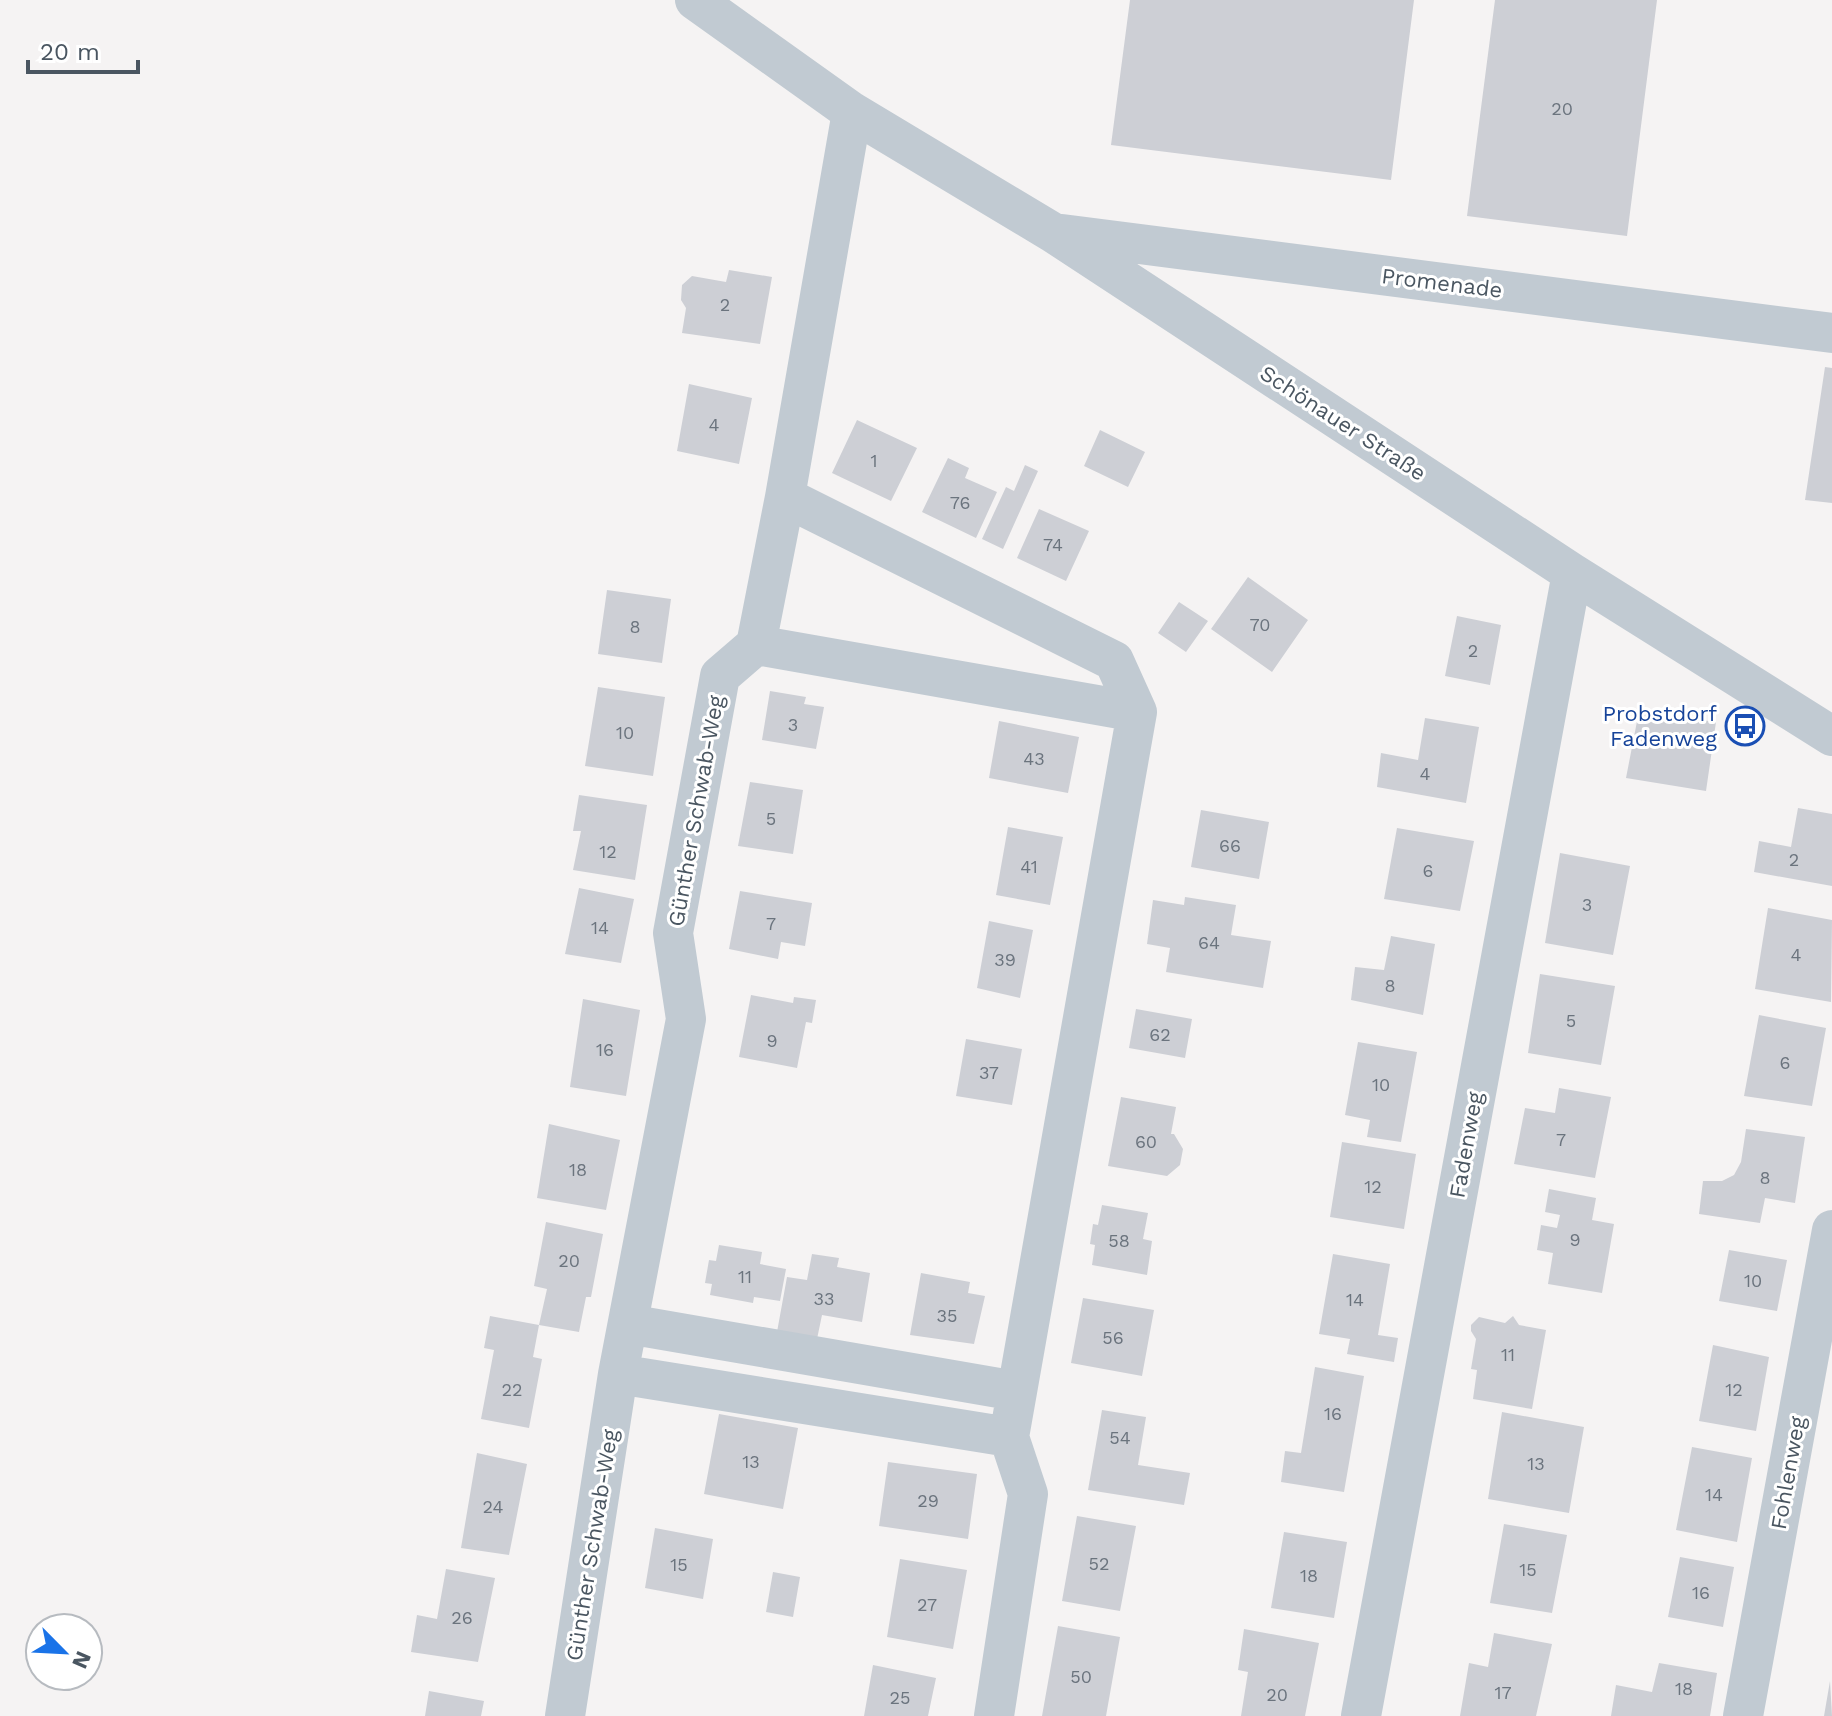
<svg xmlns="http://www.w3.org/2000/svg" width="1832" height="1716" viewBox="0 0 1832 1716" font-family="'Work Sans',sans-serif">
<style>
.building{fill:#cdcfd5}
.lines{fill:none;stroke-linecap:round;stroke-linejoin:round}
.minor{stroke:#c1cad2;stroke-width:40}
.labels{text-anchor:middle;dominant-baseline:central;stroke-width:6;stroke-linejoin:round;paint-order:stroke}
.number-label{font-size:18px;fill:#6b747e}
.street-label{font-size:22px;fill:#4a5661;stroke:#fff}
.transit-label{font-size:22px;fill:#164399;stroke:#fff;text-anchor:end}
</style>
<rect width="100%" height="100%" fill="#f5f3f3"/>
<!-- building -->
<path class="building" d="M1130,0H1414L1391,180L1111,145Z
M1495,0H1657L1627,236L1467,216Z
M729,270L772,277L760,344L682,333L686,308L681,300L682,285L692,276L726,282Z
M1825,367L1832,368V503L1805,500Z
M689,384L752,398L739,464L677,451Z
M857,420L917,448L891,501L832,473Z
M1100,430L1145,452L1128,487L1084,466Z
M948,458L969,468L965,478L997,492L976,538L922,512Z
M1025,465L1038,471L1003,549L982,539L1006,487L1014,491Z
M1039,509L1089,531L1066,581L1017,558Z
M1248,577L1308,620L1272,672L1211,629Z
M607,590L671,599L662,663L598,654Z
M1179,602L1208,621L1186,652L1158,633Z
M1457,616L1501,625L1490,685L1445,676Z
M598,687L665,697L653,776L585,766Z
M770,691L806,697L804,704L824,707L816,749L762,740Z
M1639,711L1716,722L1706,791L1626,778Z
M1425,718L1479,727L1466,803L1377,787L1381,753L1418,760Z
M999,721L1079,737L1068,793L989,778Z
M750,782L803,790L793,854L738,846Z
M579,795L647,805L635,880L573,870L581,831H573Z
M1798,808L1832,814V886L1754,872L1759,841L1791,847Z
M1201,810L1269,822L1259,879L1191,867Z
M1008,827L1063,837L1050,905L996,895Z
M1397,828L1474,841L1460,911L1384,899Z
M1560,853L1630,866L1613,955L1545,943Z
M579,888L634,899L621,963L565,954Z
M740,891L812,903L805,946L781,942L778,959L729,949Z
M1185,897L1236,905L1231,935L1271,941L1263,988L1166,972L1170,948L1147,944L1153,900L1184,905Z
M1768,908L1832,920L1831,1002L1755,989Z
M989,921L1033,930L1020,998L977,988Z
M1391,936L1435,944L1423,1015L1351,1000L1355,967L1384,970Z
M1540,974L1615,986L1601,1065L1528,1053Z
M751,995L793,1003L794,997L816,1000L812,1023L806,1022L797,1068L739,1057Z
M583,999L640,1010L626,1096L570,1087Z
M1136,1009L1192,1019L1185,1058L1129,1048Z
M1759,1015L1826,1028L1812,1106L1744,1096Z
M966,1039L1022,1049L1012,1105L956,1096Z
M1358,1042L1417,1052L1401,1142L1367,1137L1370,1120L1345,1115Z
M1559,1088L1611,1097L1595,1178L1514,1164L1525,1108L1555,1113Z
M1121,1097L1176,1107L1171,1134H1174L1183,1149L1180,1165L1167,1176L1108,1166Z
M549,1124L620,1140L606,1210L537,1198Z
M1746,1129L1805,1137L1795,1203L1765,1198L1760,1223L1699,1214L1703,1181H1722L1734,1175L1741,1162Z
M1342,1142L1416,1154L1404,1229L1330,1217Z
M1549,1189L1596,1198L1592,1220L1614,1224L1602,1293L1548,1284L1553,1253L1537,1250L1541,1225L1557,1228L1560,1215L1545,1212Z
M1102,1205L1148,1213L1143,1239L1152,1241L1147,1275L1092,1265L1095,1245L1090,1244L1093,1224L1098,1225Z
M546,1222L603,1234L591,1297H586L579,1332L539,1325L547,1289L534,1286Z
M719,1245L762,1252L760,1264L786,1269L780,1301L754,1297L753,1303L710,1295L712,1284L705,1283L709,1260L716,1261Z
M1729,1250L1787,1260L1777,1311L1719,1301Z
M812,1254L839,1258L837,1267L870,1273L862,1322L822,1315L817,1339L777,1332L787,1277L807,1280Z
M1333,1254L1390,1264L1378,1335L1398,1338L1394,1362L1347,1354L1350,1339L1319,1334Z
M921,1273L970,1282L968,1293L985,1296L974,1344L910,1335Z
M1083,1298L1154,1310L1142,1376L1071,1363Z
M490,1316L539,1325L533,1357L542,1359L529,1428L481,1419L494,1350L484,1348Z
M1513,1316L1519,1325L1546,1330L1532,1409L1473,1399L1477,1370L1471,1369L1476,1339L1471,1331V1325L1479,1317L1505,1323Z
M1713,1345L1769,1357L1756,1431L1699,1421Z
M1315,1367L1364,1376L1344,1492L1281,1482L1285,1451L1301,1453Z
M1102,1410L1146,1417L1138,1465L1190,1473L1184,1505L1088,1490Z
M1502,1412L1584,1427L1569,1513L1488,1499Z
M719,1414L798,1428L783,1509L704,1494Z
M1692,1447L1752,1458L1737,1542L1676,1530Z
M477,1453L527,1464L509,1555L461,1548Z
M888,1462L977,1474L968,1539L879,1526Z
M1077,1516L1136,1526L1120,1611L1062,1601Z
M1504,1524L1567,1535L1552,1613L1490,1603Z
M655,1528L713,1539L703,1599L645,1588Z
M1284,1532L1347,1542L1334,1618L1271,1608Z
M1680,1557L1734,1567L1723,1627L1668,1617Z
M900,1559L967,1570L953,1649L887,1637Z
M446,1569L495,1578L478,1662L411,1652L417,1615L437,1619Z
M773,1572L800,1577L793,1617L766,1612Z
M1058,1626L1120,1637L1106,1716H1042Z
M1244,1629L1319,1643L1305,1716H1241L1248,1672L1238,1670Z
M1494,1633L1552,1644L1536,1716H1460L1469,1663L1488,1667Z
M1659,1663L1717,1673L1710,1716H1611L1616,1685L1652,1692Z
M873,1665L936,1678L928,1716H864Z
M1830,1681L1832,1716H1824Z
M429,1691L484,1701L481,1716H425Z"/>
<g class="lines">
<!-- minor -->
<path class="minor" d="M695,0L852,112L1052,232L1572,573L1832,736
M1062,234L1832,333
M785,497L1114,661L1137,712L1009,1437L1028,1494L994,1716
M756,645L1137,712
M628,1324L1016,1391
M618,1374L1009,1437
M565,1716L618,1374L686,1019L673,933L720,676L756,645L785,497L852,112
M1361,1716L1572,573
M1743,1716L1832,1230"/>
</g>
<!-- icons -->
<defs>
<g id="bus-ring" transform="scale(2)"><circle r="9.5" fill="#fff" stroke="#1a4fb4" stroke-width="1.5"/><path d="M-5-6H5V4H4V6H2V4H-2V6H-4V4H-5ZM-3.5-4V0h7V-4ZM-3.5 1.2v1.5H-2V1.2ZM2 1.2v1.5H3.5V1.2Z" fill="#1a4fb4"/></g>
</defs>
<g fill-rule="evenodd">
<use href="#bus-ring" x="1745" y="726"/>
</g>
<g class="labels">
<!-- number labels -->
<g class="number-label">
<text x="1562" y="108">20</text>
<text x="725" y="304">2</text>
<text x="714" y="424">4</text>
<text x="874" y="460">1</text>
<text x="960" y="502">76</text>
<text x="1053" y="544">74</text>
<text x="1260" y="624">70</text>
<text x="635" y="626">8</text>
<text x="1473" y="650">2</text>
<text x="793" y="724">3</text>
<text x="625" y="732">10</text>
<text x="1034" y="758">43</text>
<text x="1425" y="773">4</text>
<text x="771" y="818">5</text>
<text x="1230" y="845">66</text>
<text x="608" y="851">12</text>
<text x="1794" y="859">2</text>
<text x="1029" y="866">41</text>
<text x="1428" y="870">6</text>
<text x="1587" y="904">3</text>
<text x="771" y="923">7</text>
<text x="600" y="927">14</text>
<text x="1209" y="942">64</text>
<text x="1796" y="954">4</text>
<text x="1005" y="959">39</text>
<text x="1390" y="985">8</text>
<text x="1571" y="1020">5</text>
<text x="1160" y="1034">62</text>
<text x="772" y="1040">9</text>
<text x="605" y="1049">16</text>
<text x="1785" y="1062">6</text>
<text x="989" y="1072">37</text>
<text x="1381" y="1084">10</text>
<text x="1561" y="1139">7</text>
<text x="1146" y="1141">60</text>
<text x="578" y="1169">18</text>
<text x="1765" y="1177">8</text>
<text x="1373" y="1186">12</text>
<text x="1575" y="1239">9</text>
<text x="1119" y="1240">58</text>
<text x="569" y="1260">20</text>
<text x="745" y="1276">11</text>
<text x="1753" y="1280">10</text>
<text x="824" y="1298">33</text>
<text x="1355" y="1299">14</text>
<text x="947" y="1315">35</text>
<text x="1113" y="1337">56</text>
<text x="1508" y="1354">11</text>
<text x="512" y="1389">22</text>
<text x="1734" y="1389">12</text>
<text x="1333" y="1413">16</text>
<text x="1120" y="1437">54</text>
<text x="751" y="1461">13</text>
<text x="1536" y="1463">13</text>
<text x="1714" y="1494">14</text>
<text x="928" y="1500">29</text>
<text x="493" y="1506">24</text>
<text x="1099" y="1563">52</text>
<text x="679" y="1564">15</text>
<text x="1528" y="1569">15</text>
<text x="1309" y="1575">18</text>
<text x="1701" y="1592">16</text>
<text x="927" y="1604">27</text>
<text x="462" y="1617">26</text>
<text x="1081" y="1676">50</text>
<text x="1684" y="1688">18</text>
<text x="1503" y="1692">17</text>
<text x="1277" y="1694">20</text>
<text x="900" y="1697">25</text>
</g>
<!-- street labels -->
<g class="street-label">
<text transform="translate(1442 283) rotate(7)">Promenade</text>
<text transform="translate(1343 423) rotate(33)">Schönauer Straße</text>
<text transform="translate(696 811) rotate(-80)">Günther Schwab-Weg</text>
<text transform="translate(1466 1145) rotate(-80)">Fadenweg</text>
<text transform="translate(1788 1473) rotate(-80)">Fohlenweg</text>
<text transform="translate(592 1545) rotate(-81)">Günther Schwab-Weg</text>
</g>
<!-- transit labels -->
<g class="transit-label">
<text x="1717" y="713">Probstdorf<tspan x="1717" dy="25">Fadenweg</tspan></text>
</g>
</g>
<!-- north arrow -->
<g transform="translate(64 1652) rotate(114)"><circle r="38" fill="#ffffff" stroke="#b7bbc0" stroke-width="2"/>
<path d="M0-6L14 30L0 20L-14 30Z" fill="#1a73e8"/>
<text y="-12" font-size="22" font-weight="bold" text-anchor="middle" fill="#4a5661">N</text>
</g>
<!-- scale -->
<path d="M28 60v12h110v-12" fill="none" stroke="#4a5661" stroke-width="4"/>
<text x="40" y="60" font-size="24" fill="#4a5661" stroke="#ffffff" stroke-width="6" paint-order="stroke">20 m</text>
</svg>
